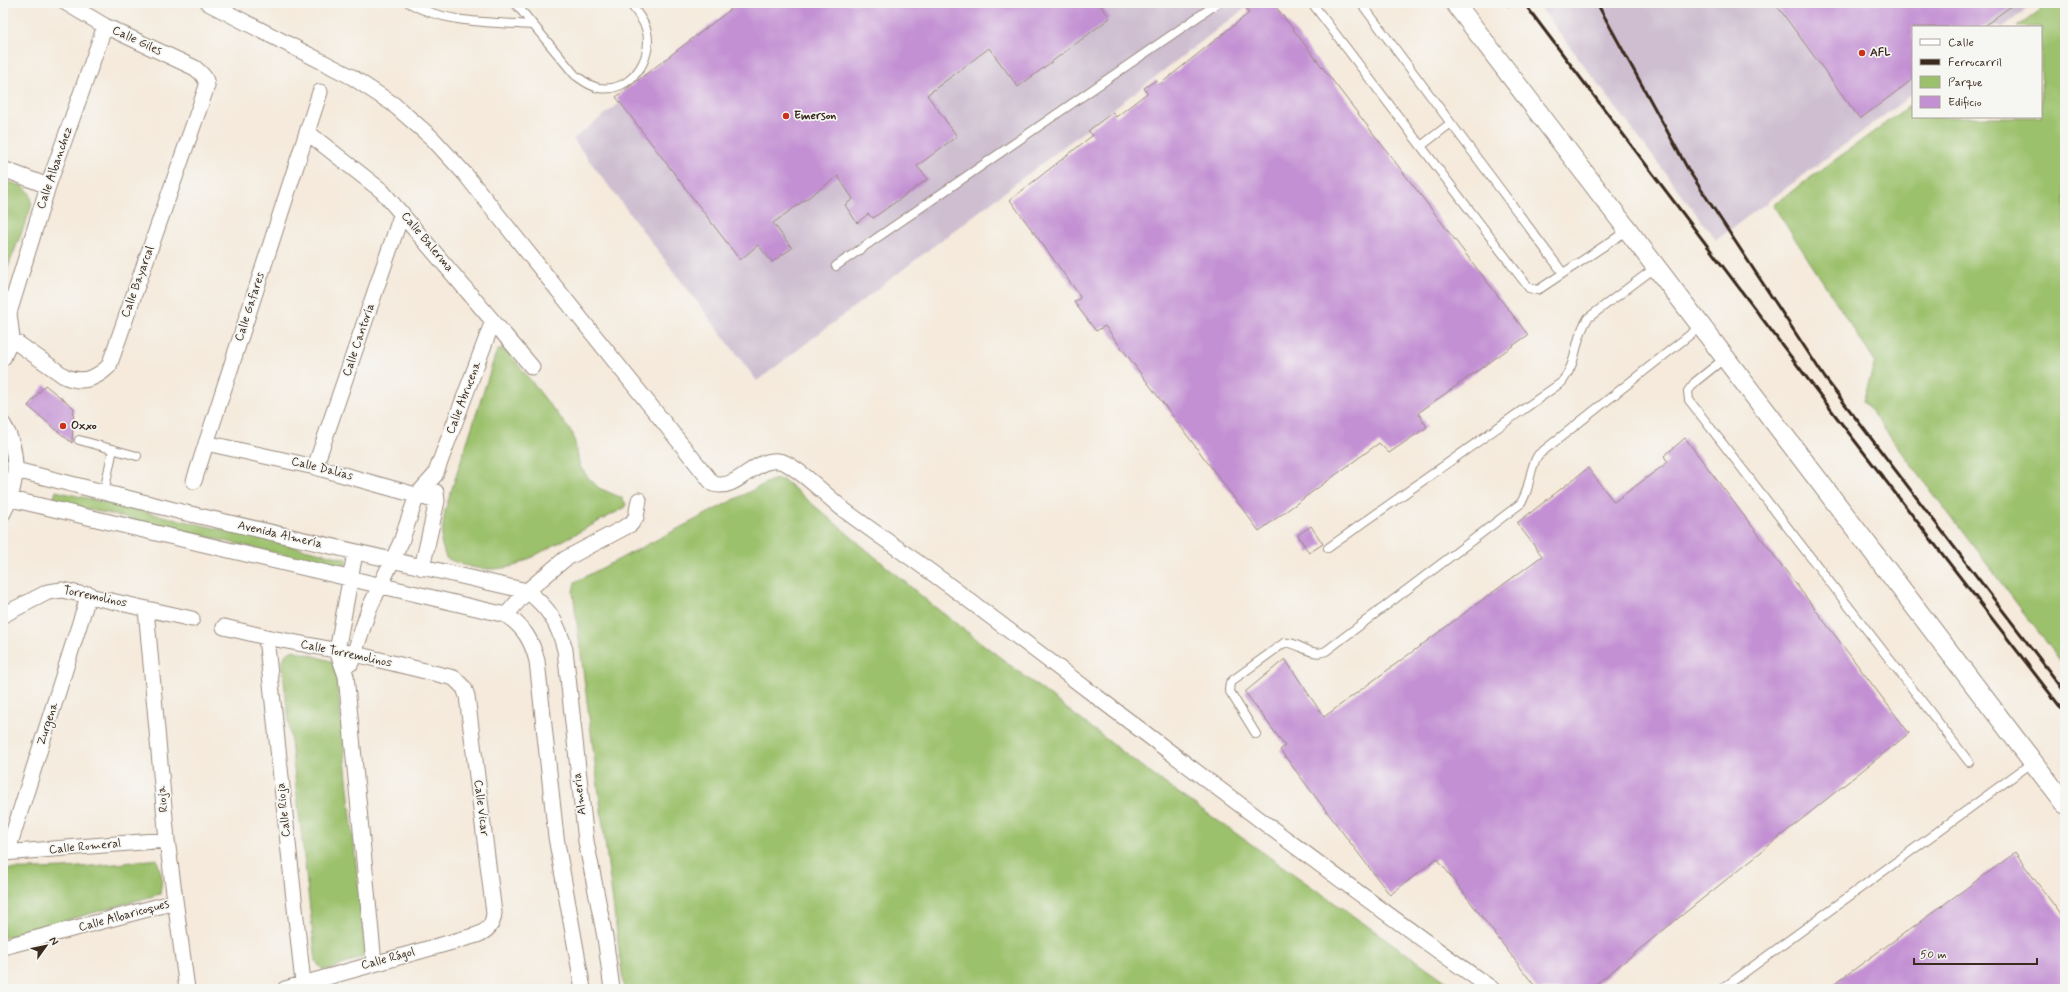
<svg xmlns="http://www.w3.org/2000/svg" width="2068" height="992" viewBox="0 0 2068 992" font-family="Mynerve,sans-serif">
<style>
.industrial{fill:#cebed0}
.green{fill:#9cc16c;stroke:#6c7645}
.building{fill:#c390d3}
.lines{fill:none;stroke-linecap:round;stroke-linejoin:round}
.service-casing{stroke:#988a7d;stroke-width:10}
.minor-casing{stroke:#988a7d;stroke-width:17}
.tertiary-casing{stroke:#988a7d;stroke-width:21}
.service{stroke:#fff;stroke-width:8}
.minor{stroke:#fff;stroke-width:15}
.tertiary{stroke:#fff;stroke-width:19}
.rail{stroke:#3b2a1e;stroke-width:3}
.poi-dot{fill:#c8321e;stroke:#f6f6f2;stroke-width:1.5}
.labels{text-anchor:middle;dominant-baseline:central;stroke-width:3.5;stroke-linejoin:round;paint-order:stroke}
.street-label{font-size:12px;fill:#3b2a1e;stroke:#f6f6f2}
.poi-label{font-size:12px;font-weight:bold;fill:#3b2a1e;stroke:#f6f6f2;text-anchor:start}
</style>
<rect width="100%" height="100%" fill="#f6f6f2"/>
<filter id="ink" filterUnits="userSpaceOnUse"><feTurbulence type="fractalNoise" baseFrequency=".025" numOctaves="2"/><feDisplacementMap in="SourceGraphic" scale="8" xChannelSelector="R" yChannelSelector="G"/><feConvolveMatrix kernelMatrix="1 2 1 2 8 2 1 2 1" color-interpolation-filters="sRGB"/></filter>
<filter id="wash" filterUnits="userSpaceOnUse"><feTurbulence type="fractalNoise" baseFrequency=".012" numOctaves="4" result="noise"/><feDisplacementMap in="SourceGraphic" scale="16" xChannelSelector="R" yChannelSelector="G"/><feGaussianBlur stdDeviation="0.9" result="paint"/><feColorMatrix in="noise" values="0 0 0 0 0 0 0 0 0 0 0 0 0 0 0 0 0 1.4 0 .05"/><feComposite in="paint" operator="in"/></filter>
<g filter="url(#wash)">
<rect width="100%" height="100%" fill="#f5eadc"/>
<!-- industrial -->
<path class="industrial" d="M750,3H1252L757,381L573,139Z
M1537,3H2035L2003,27H1913V94L1716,240Z"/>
<!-- green -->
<path class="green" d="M2050,3H2065V667L1863,401L1875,362L1773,205L1913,103V117H2041V27H2017Z
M3,180C21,186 34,186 31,208L3,280Z
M501,349L508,352L573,434L580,467L588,477L599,488L622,498L626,504L624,508L517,565C491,572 472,570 446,558L441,542L445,510L495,356L497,351Z
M778,479L785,481L931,604L1150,773L1457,989H624L573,592L575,582L770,481Z
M56,491L347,559L345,569L53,501Z
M293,650L328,660L332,662L336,673L365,951L362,957L329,970L322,969L316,962L282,663L285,655Z
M157,859L162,878L160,894L3,938V869C55,870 105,866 157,859Z"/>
<g id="blocks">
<!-- building -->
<path class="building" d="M739,3H1099L1110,18L1018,87L989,48L927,95L957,136L917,166L928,179L873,218L868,214L857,223L845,205L853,199L838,176L773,223L792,248L772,262L758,245L740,260L616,97Z
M1243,3H1273L1528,335L1418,413L1427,427L1389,453L1379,443L1259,531L1105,326L1096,331L1074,302L1080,298L1078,293L1010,200L1093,135L1088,131L1113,112L1116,117L1147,93L1144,88L1156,80L1159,85L1249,13Z
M1775,3H2015L1983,27H1913V79L1860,119Z
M45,385L74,408L72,443L28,406Z
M1685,438L1909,733L1590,989H1537L1437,858L1390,895L1280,750L1285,746L1245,692L1285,659L1324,717L1542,556L1517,523L1588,468L1614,502L1668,462L1664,456Z
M1311,526L1323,544L1309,553L1298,535Z
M2015,853L2065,920V989H1827Z"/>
</g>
</g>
<g filter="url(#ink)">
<use href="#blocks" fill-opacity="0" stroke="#988a7d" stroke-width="1"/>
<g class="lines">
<!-- service casing -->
<g class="service-casing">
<path id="service" d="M409,3C446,24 491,22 533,25
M515,3L575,75C582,80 589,86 599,88C630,93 653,60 647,32C645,21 636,12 630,3
M1312,3L1529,288L1537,290L1541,288L1628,230
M1361,3L1563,273
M1421,146L1451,123
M836,266L1218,3
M1725,358L1695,382L1688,391L1689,400L1969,762
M79,440L137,456
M104,492L113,449
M1328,548L1562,382C1579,360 1573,341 1588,318L1656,267
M1256,734L1229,690L1230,683L1233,680L1284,643C1299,641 1310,658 1326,651L1520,504C1531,490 1528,470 1538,455L1701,326
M1722,989L2033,762"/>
</g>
<!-- minor casing -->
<g class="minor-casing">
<path id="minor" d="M208,3L352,77L393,104L432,138L465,174L713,484C739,492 756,453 783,462C799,468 829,498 844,510C879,536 915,560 950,586C1130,721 1308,859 1492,989
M307,132L382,191L532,367
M3,169L48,186
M3,333L64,376C81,384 96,379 109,366L207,86C206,77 202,74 195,68L105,26L66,3
M3,358L12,338L9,313L48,186L105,26
M3,424C20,451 18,486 3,513
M206,443L315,467L437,501
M315,467L402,213
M16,470L182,512L527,591C549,608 558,623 565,650L586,841L605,937L612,989
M194,481L320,92
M11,499L506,615C524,627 532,641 537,661L556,837L583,989
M355,553L337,651L346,676L374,963
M422,568L437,501L436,492
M146,609L167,840L187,989
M3,615L48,592L62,590L192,619
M506,615L527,591L565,559L631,524L636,517L639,500
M224,627L266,637L355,654L454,678L464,688L467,696L494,913C493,925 488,931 477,935L285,989
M266,637L303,983
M351,663L369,609L401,542L417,495L435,475L493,321
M3,853L167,840
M7,853L89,594
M3,947L175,902"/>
</g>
<!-- tertiary casing -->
<g class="tertiary-casing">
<path id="tertiary" d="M1455,3L2065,804"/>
</g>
<!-- service -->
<use href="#service" class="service"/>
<!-- minor -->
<use href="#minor" class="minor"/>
<!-- tertiary -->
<use href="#tertiary" class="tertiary"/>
<!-- rail -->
<path class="rail" d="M1507,3L1509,5
M1524,3L1838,419L2065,713
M1597,3L1689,171L1825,378L2065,692"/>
</g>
</g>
<!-- markers -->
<g class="poi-dot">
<circle cx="1862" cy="53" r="4"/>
<circle cx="786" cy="116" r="4"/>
<circle cx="63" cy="426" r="4"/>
</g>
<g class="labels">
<!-- street labels -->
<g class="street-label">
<text transform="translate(137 41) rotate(25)">Calle Giles</text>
<text transform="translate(55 168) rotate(-71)">Calle Albanchez</text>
<text transform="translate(427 242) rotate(50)">Calle Balerma</text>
<text transform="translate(138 282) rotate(-70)">Calle Bayarcal</text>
<text transform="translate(250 307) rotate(-72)">Calle Gafares</text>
<text transform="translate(359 340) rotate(-71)">Calle Cantoría</text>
<text transform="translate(464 398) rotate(-69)">Calle Abrucena</text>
<text transform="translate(322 469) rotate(14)">Calle Dalias</text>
<text transform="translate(280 535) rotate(13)">Avenida Almería</text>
<text transform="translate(95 597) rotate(12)">Torremolinos</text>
<text transform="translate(346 654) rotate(12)">Calle Torremolinos</text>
<text transform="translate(48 724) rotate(-72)">Zurgena</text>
<text transform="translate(580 794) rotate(-97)">Almería</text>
<text transform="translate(163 799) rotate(-95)">Rioja</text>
<text transform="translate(481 808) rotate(83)">Calle Vicar</text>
<text transform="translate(284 810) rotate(-96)">Calle Rioja</text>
<text transform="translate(85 847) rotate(-5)">Calle Romeral</text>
<text transform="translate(124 916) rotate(-15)">Calle Albaricoques</text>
<text transform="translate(388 959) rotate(-15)">Calle Rágol</text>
</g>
<!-- poi labels -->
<g class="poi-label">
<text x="1870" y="53">AFL</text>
<text x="794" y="116">Emerson</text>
<text x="71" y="426">Oxxo</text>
</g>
</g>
<!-- margin -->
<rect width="2068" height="992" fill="none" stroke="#f6f6f2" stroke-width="16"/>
<!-- legend -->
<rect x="1912" y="26" width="130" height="92" fill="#f6f6f2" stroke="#aba49d"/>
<rect x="1920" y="39" width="20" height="6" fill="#ffffff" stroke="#aba49d"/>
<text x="1948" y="46" font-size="12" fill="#3b2a1e">Calle</text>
<rect x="1920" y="59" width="20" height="6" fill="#3b2a1e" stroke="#aba49d"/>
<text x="1948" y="66" font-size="12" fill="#3b2a1e">Ferrocarril</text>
<rect x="1920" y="76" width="20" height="12" fill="#9cc16c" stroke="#aba49d"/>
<text x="1948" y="86" font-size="12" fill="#3b2a1e">Parque</text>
<rect x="1920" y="96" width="20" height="12" fill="#c390d3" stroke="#aba49d"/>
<text x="1948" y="106" font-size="12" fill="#3b2a1e">Edificio</text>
<!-- north arrow -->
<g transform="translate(46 946) rotate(57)" stroke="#f6f6f2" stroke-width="3" paint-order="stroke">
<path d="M0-3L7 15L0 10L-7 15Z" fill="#3b2a1e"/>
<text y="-6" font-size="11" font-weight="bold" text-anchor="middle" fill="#3b2a1e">N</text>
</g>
<!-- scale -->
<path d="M1914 958v6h123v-6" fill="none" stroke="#3b2a1e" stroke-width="2"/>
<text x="1920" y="958" font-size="12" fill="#3b2a1e" stroke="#f6f6f2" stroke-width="3" paint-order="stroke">50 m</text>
</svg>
